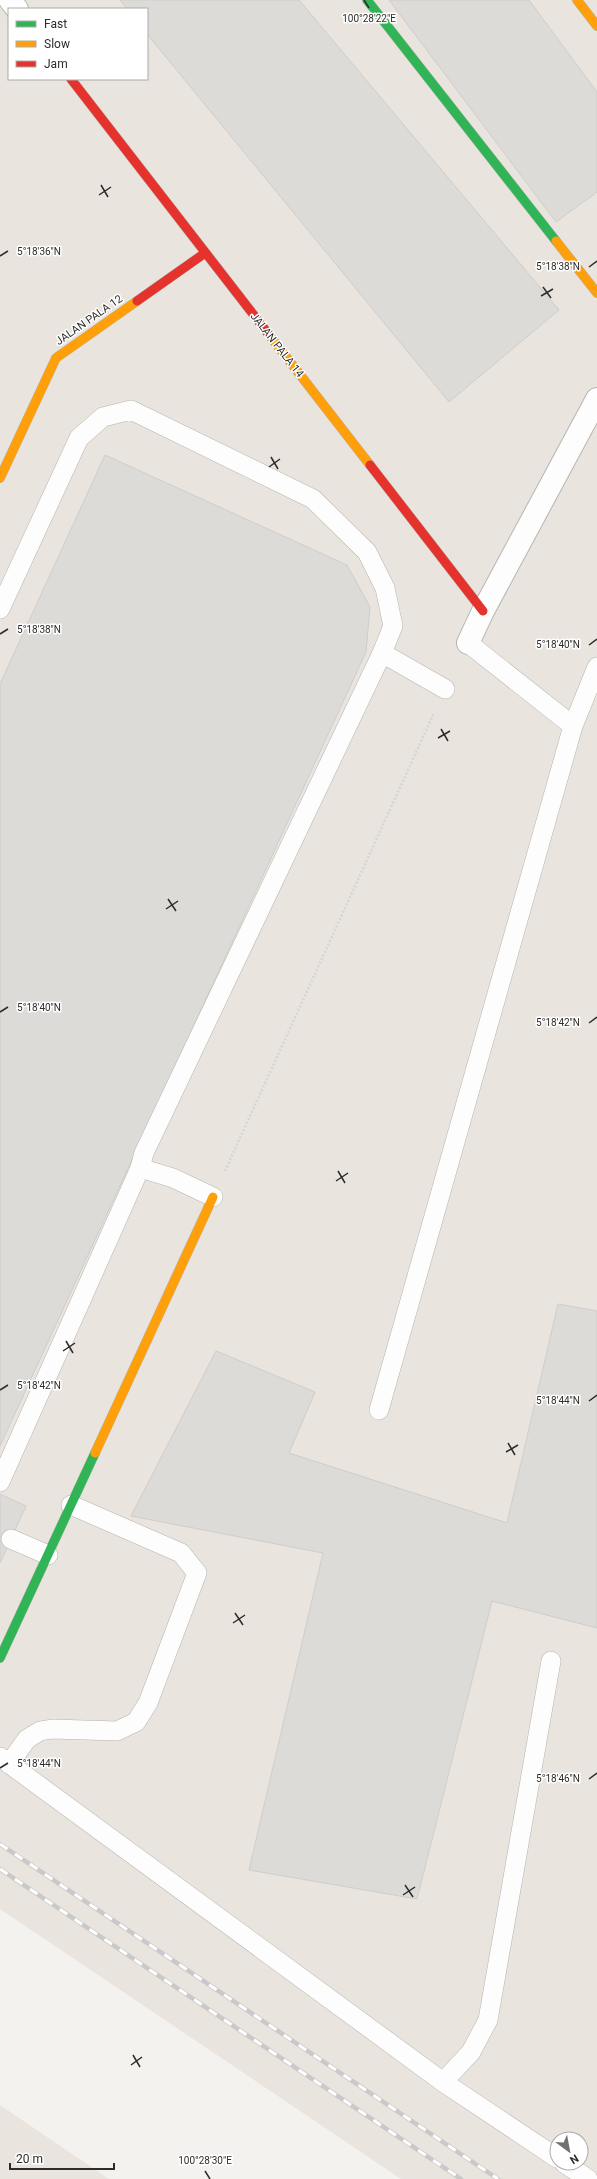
<svg xmlns="http://www.w3.org/2000/svg" width="597" height="2179" viewBox="0 0 597 2179" font-family="Roboto,sans-serif">
<style>
.built{fill:#e9e4de;fill-rule:evenodd}
.building{fill:#dcdbd8;stroke:#cecdcb}
.lines{fill:none;stroke-linecap:round;stroke-linejoin:round}
.lane-casing{stroke:#b5b4b1;stroke-width:20}
.street-casing{stroke:#b5b4b1;stroke-width:24}
.fast-casing{stroke:#b5b4b1;stroke-width:10}
.slow-casing{stroke:#b5b4b1;stroke-width:10}
.jam-casing{stroke:#b5b4b1;stroke-width:10}
.path{stroke:#d5d5d5;stroke-width:2.5;stroke-dasharray:2 2;stroke-linecap:butt}
.lane{stroke:#fdfdfd;stroke-width:19}
.street{stroke:#fdfdfd;stroke-width:22}
.fast{stroke:#30b455;stroke-width:9}
.slow{stroke:#ff9f0a;stroke-width:9}
.jam{stroke:#e5322d;stroke-width:9}
.rail-casing{stroke:#cac9c9;stroke-width:4.5}
.rail{stroke:#fff;stroke-width:3;stroke-dasharray:9;stroke-linecap:butt}
.ticks{fill:none;stroke:#2d2c2a;stroke-width:1.5}
.labels{text-anchor:middle;dominant-baseline:central;stroke-width:3;stroke-linejoin:round;paint-order:stroke}
.street-label{font-size:11px;fill:#2d2c2a;stroke:#fff}
.ticks-label{font-size:10px;text-anchor:middle;fill:#2d2c2a;stroke:#fff;stroke-width:3;stroke-linejoin:round;paint-order:stroke}
</style>
<rect width="100%" height="100%" fill="#f4f2ef"/>
<!-- built -->
<path class="built" d="M0,0H597V2179H401L0,1909ZM9,9H147V79H9ZM557,2139H581V2163H557Z
M0,2105L109,2179H0Z"/>
<!-- building -->
<path class="building" d="M120,0H299L559,310L449,402L147,34V9H127Z
M389,0H529L597,92V192L556,222Z
M105,455L347,565L370,607L366,652L0,1446V684Z
M558,1304L597,1311V1628L492,1601L417,1899L249,1870L323,1553L131,1516L216,1351L315,1392L289,1453L507,1523Z
M0,1494L26,1506L0,1563Z"/>
<g class="lines">
<!-- lane casing -->
<g class="lane-casing">
<path id="lane" d="M0,609L79,438L103,417L131,410L313,499L367,552L385,588L393,626L382,653L144,1153L140,1168L173,1178L213,1197
M382,653L445,689
M573,726L597,667
M379,1410L573,726L468,643
M0,1482L140,1168
M11,1539L48,1555
M0,1757L443,2082L557,2158
M9,1764L27,1739L40,1731L52,1729L117,1731L136,1722L148,1703L197,1573L181,1553L71,1505
M443,2082L471,2052L488,2020L551,1661
M564,2163L588,2179"/>
</g>
<!-- street casing -->
<g class="street-casing">
<path id="street" d="M10,0L17,9
M468,643L483,611L597,399"/>
</g>
<!-- fast casing -->
<g class="fast-casing">
<path id="fast" d="M367,0L556,241
M0,1658L95,1453"/>
</g>
<!-- slow casing -->
<g class="slow-casing">
<path id="slow" d="M577,0L597,26
M556,241L597,293
M270,336L370,465
M0,478L56,358L137,301
M95,1453L213,1197"/>
</g>
<!-- jam casing -->
<g class="jam-casing">
<path id="jam" d="M71,79L270,336
M137,301L205,253
M370,465L483,611"/>
</g>
<!-- path -->
<path class="path" d="M225,1171L434,713"/>
<!-- lane -->
<use href="#lane" class="lane"/>
<!-- street -->
<use href="#street" class="street"/>
<!-- fast -->
<use href="#fast" class="fast"/>
<!-- slow -->
<use href="#slow" class="slow"/>
<!-- jam -->
<use href="#jam" class="jam"/>
<!-- rail casing -->
<g class="rail-casing">
<path id="rail" d="M0,1844L498,2179
M0,1869L461,2179"/>
</g>
<!-- rail -->
<use href="#rail" class="rail"/>
</g>
<!-- ticks -->
<path class="ticks" d="M364,0L369,8M101,185L108,197M99,195L111,187M0,256L8,251M589,267L597,261M543,287L551,298M541,296L553,289M271,457L278,469M269,467L280,459M0,634L8,629M589,645L597,639M441,729L448,741M438,738L450,731M168,899L176,911M166,909L178,901M0,1012L8,1007M589,1023L597,1017M338,1171L345,1183M336,1181L348,1173M66,1341L73,1353M63,1351L75,1343M0,1390L8,1385M589,1401L597,1395M508,1443L515,1455M506,1452L518,1445M235,1613L243,1625M233,1623L245,1615M0,1768L8,1763M589,1779L597,1773M405,1885L413,1897M403,1895L415,1887M133,2055L140,2067M131,2065L142,2057M205,2171L210,2179"/>
<g class="labels">
<!-- street labels -->
<g class="street-label">
<text transform="translate(89 320) rotate(-35)">JALAN PALA 12</text>
<text transform="translate(277 345) rotate(52)">JALAN PALA 14</text>
</g>
</g>
<g class="ticks-label">
<text x="369" y="22">100°28'22"E</text>
<text x="39" y="255">5°18'36"N</text>
<text x="558" y="270">5°18'38"N</text>
<text x="39" y="633">5°18'38"N</text>
<text x="558" y="648">5°18'40"N</text>
<text x="39" y="1011">5°18'40"N</text>
<text x="558" y="1026">5°18'42"N</text>
<text x="39" y="1389">5°18'42"N</text>
<text x="558" y="1404">5°18'44"N</text>
<text x="39" y="1767">5°18'44"N</text>
<text x="558" y="1782">5°18'46"N</text>
<text x="205" y="2164">100°28'30"E</text>
</g>
<!-- legend -->
<rect x="8" y="8" width="140" height="72" fill="#ffffff" stroke="#ababaa"/>
<rect x="16" y="21" width="20" height="6" fill="#30b455" stroke="#ababaa"/>
<text x="44" y="28" font-size="12" fill="#2d2c2a">Fast</text>
<rect x="16" y="41" width="20" height="6" fill="#ff9f0a" stroke="#ababaa"/>
<text x="44" y="48" font-size="12" fill="#2d2c2a">Slow</text>
<rect x="16" y="61" width="20" height="6" fill="#e5322d" stroke="#ababaa"/>
<text x="44" y="68" font-size="12" fill="#2d2c2a">Jam</text>
<!-- north arrow -->
<g transform="translate(569 2151) rotate(148)"><circle r="19" fill="#ffffff" stroke="#ababaa"/>
<path d="M0-3L7 15L0 10L-7 15Z" fill="#73716f"/>
<text y="-6" font-size="11" font-weight="bold" text-anchor="middle" fill="#2d2c2a">N</text>
</g>
<!-- scale -->
<path d="M10 2163v6h104v-6" fill="none" stroke="#2d2c2a" stroke-width="2"/>
<text x="16" y="2163" font-size="12" fill="#2d2c2a" stroke="#ffffff" stroke-width="3" paint-order="stroke">20 m</text>
</svg>
